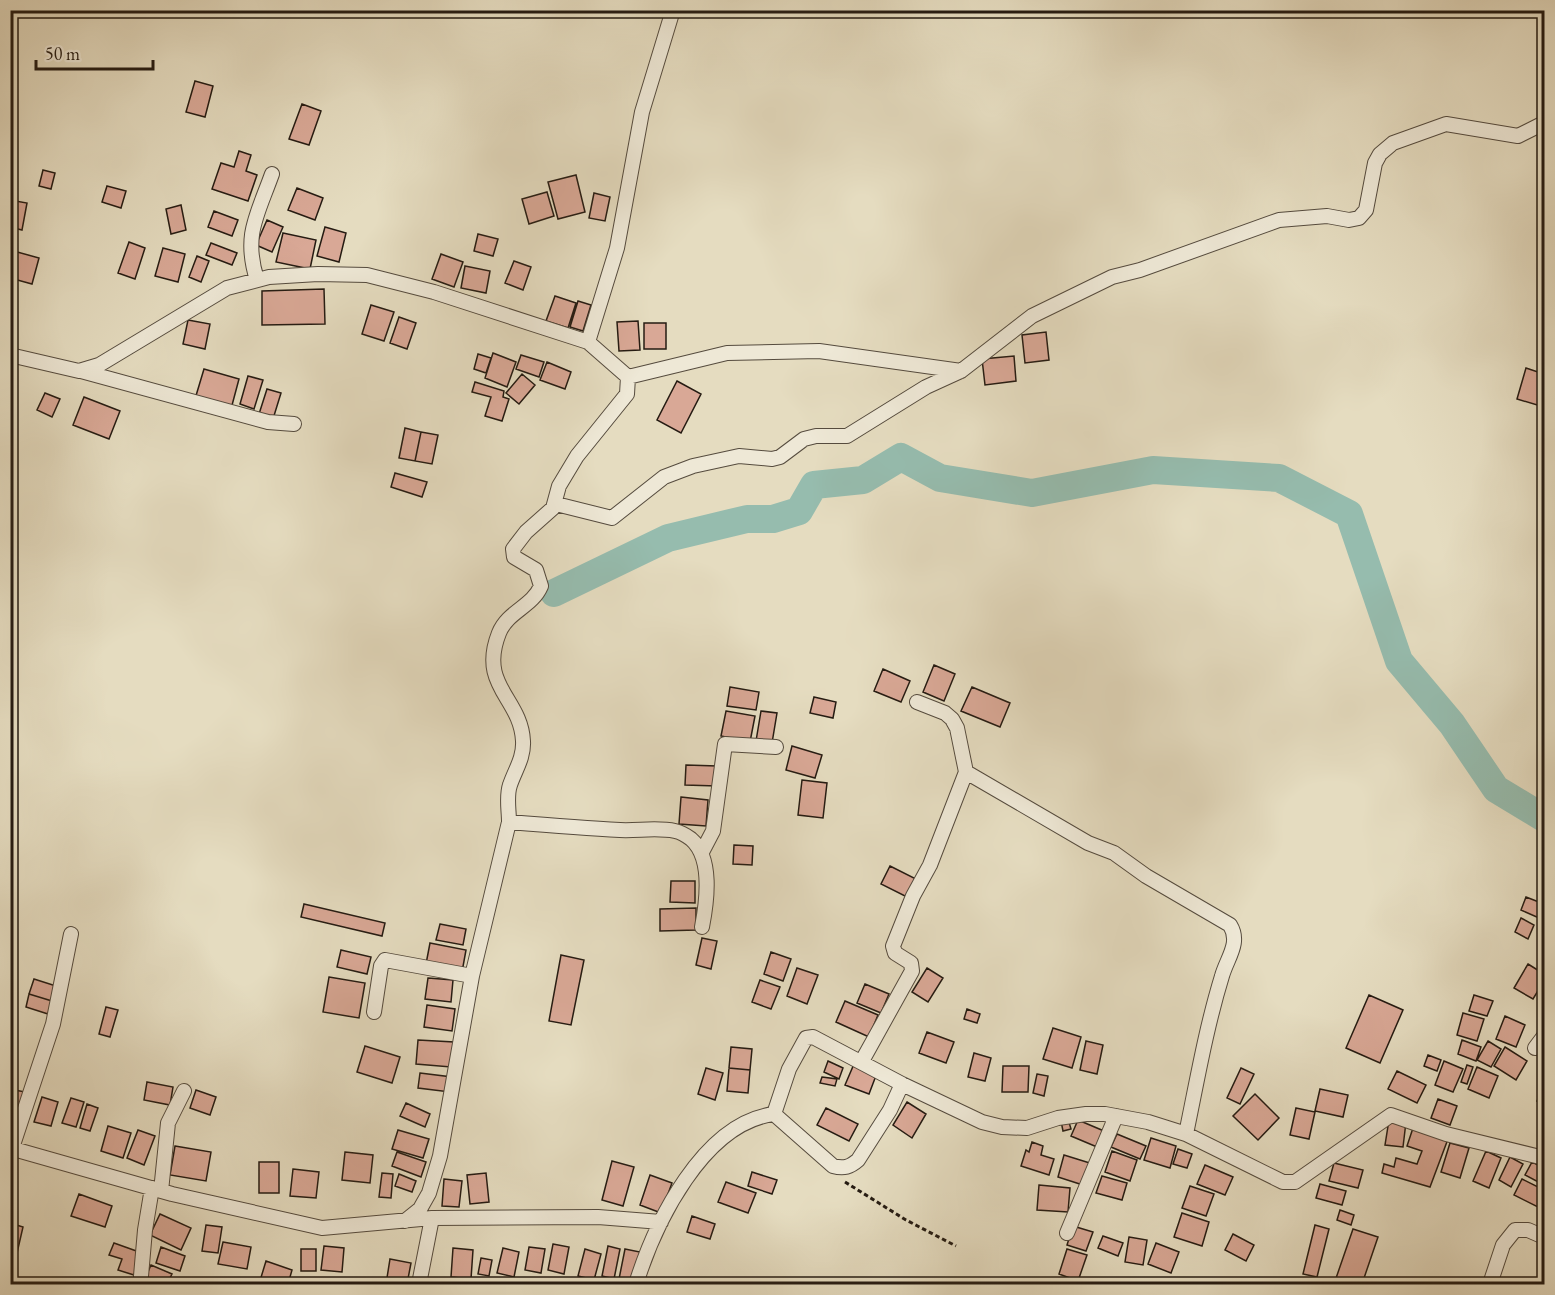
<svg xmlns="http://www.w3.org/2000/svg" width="1555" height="1295" viewBox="0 0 1555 1295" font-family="'EB Garamond',serif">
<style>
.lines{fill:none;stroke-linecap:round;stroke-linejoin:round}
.river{stroke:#96bcae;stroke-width:28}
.building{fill:#d9a896;stroke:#251b12;stroke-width:1.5}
.minor-casing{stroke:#554b3e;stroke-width:16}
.path{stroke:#251b12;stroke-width:3;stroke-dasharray:4.5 3;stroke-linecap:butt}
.minor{stroke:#eee8d6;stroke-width:14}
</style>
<rect width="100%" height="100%" fill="#e5dcc0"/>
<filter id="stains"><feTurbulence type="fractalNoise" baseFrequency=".00333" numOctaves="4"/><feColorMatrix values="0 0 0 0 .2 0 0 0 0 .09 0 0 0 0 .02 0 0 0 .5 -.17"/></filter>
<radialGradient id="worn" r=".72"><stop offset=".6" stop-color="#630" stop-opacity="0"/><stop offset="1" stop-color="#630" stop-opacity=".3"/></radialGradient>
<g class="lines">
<!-- river -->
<path class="river" d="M554,593L668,538L747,519H773L799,511L814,485L863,480L901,457L940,478L1032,493L1153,470L1279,478L1349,514L1399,661L1452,724L1496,789L1544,818"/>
</g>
<!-- building -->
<path class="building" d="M195,81L213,86L205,117L186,112Z
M302,104L321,111L309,145L289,139Z
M239,151L251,155L246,171L257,175L248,201L212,189L221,163L234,167Z
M43,170L55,173L51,189L39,186Z
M576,175L585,212L558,219L548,182Z
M107,186L126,191L121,208L102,202Z
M297,188L323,198L315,220L288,210Z
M547,192L554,216L529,224L522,199Z
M594,193L610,197L605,221L589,218Z
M10,200L27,203L22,230L10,227Z
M181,205L186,230L171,234L166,209Z
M214,211L238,220L232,236L208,227Z
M267,220L283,227L272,252L256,245Z
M325,227L346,233L339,262L317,256Z
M283,233L316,240L310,269L276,262Z
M478,234L498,239L493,256L474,251Z
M129,242L145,248L135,279L118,273Z
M211,243L237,253L232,265L206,255Z
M163,248L185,254L178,282L155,276Z
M10,250L39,258L32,284L10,278Z
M441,254L463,262L454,287L432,279Z
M197,256L209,261L201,282L189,277Z
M514,261L531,267L523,290L505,283Z
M465,266L490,271L486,293L461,288Z
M324,289L325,324L262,325V291Z
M555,296L576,303L568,328L546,321Z
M578,301L591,305L583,331L570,327Z
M371,305L394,312L384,341L362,334Z
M399,317L416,323L407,349L390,343Z
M188,320L210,324L205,349L183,344Z
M638,321L640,350L619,351L617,322Z
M644,323H666V349H644Z
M1046,332L1049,360L1025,363L1022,335Z
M493,353L516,362L507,387L485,378Z
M478,354L491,358L486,373L474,369Z
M521,355L544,362L539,377L516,369Z
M1014,356L1016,381L985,385L982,359Z
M547,362L571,372L565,389L540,380Z
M1526,368L1544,374V407L1517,399Z
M204,369L239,379L231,409L195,399Z
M522,374L535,385L519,404L506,393Z
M248,376L263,380L254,409L240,404Z
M677,381L701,394L681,433L657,420Z
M475,382L504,391L503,397L509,399L502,421L485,416L491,397L472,392Z
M267,389L281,393L273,419L259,414Z
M45,393L60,399L52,417L37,410Z
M84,397L120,411L109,439L73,425Z
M405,428L421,432L415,461L399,458Z
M421,432L438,435L432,464L415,461Z
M395,473L427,482L422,497L391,487Z
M934,665L955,674L944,701L923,692Z
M883,669L910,681L901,702L874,691Z
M730,687L759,692L756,710L727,706Z
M972,687L1010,703L1000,727L961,711Z
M814,697L836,702L833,718L810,713Z
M726,711L755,716L750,742L721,736Z
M761,711L777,713L772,743L756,741Z
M792,746L822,755L815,778L786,770Z
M686,765L717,766V786L685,785Z
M802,780L827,783L823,818L798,815Z
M681,797L708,800L706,826L679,824Z
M734,845L753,846L752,865L733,864Z
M890,866L916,879L907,897L881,884Z
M671,881H695V903L670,902Z
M1526,897L1544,904L1539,918L1521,910Z
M304,904L385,923L382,936L301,917Z
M696,908V930L660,931V909Z
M1521,918L1534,925L1528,939L1515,932Z
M440,924L466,929L463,945L436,940Z
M702,938L717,941L711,969L696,965Z
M430,943L466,950L462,972L426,964Z
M341,950L371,957L367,974L337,967Z
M771,952L791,959L783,981L764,974Z
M561,955L584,960L571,1025L549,1021Z
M1528,964L1544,974V981L1533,999L1514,988Z
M797,968L818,975L807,1004L787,996Z
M927,968L943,978L928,1002L912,992Z
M329,977L365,983L359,1018L323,1012Z
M428,978L453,980L451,1002L425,999Z
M34,979L56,986L52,1001L29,994Z
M760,980L780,987L771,1009L752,1002Z
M865,984L889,994L881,1013L857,1003Z
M29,994L52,1001L48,1014L26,1007Z
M1369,995L1403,1010L1380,1063L1346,1048Z
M1474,995L1493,1001L1487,1016L1469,1011Z
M845,1001L878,1015L869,1037L836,1022Z
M427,1005L455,1009L452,1031L424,1027Z
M106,1007L118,1010L110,1037L99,1034Z
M967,1009L980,1014L977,1023L964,1019Z
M1463,1013L1484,1019L1477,1041L1457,1035Z
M1505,1016L1525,1025L1516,1047L1496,1039Z
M1053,1028L1081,1037L1072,1068L1043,1059Z
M927,1032L954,1042L946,1063L919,1053Z
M418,1040L454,1042L451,1067L416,1064Z
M1462,1040L1481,1047L1476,1061L1458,1054Z
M1086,1041L1103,1045L1097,1074L1080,1070Z
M1488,1041L1501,1049L1491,1067L1477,1060Z
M365,1046L400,1057L392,1083L357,1072Z
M731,1047L752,1049L750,1070L729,1068Z
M1505,1047L1527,1061L1516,1080L1494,1066Z
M974,1053L991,1058L985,1081L968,1077Z
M1428,1055L1441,1060L1437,1071L1424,1066Z
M828,1061L843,1068L839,1079L824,1072Z
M1444,1061L1463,1069L1453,1092L1435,1085Z
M854,1064L877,1073L869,1094L845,1085Z
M1467,1065L1473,1067L1467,1084L1461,1082Z
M1003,1066H1029L1028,1092H1002Z
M1477,1067L1498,1076L1489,1098L1468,1089Z
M706,1068L723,1073L715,1100L698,1094Z
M729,1068L750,1070L748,1093L727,1091Z
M1241,1068L1254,1074L1240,1104L1227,1098Z
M1397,1071L1426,1085L1417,1103L1388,1089Z
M420,1073L452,1077L450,1092L418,1088Z
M1037,1074L1048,1076L1044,1096L1033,1093Z
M822,1077L837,1079L835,1086L820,1083Z
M147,1082L173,1087L170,1105L144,1100Z
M1544,1085V1104L1537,1101Z
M10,1088L15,1090L10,1107Z
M1320,1089L1348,1095L1343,1117L1315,1111Z
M15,1090L25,1092L18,1117L10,1115Z
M196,1090L216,1097L210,1115L190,1108Z
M1255,1094L1279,1118L1258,1140L1233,1116Z
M42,1097L58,1102L51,1126L34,1122Z
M71,1098L84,1102L76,1127L62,1123Z
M1438,1099L1457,1106L1450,1125L1431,1118Z
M907,1102L926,1114L912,1138L893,1125Z
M406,1103L430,1114L425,1127L400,1116Z
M87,1104L98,1108L90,1131L80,1128Z
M826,1108L858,1124L849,1141L817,1125Z
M1296,1108L1315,1112L1309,1139L1290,1135Z
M1068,1119L1071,1129L1063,1131L1061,1121Z
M1078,1120L1104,1131L1097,1147L1071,1136Z
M1389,1120L1406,1122L1403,1147L1385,1145Z
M108,1126L131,1133L123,1158L101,1151Z
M1413,1128L1448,1139L1430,1187L1382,1173L1384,1164L1394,1167L1396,1158L1417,1164L1422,1151L1407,1146Z
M138,1130L155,1136L144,1165L127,1158Z
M398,1130L429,1139L423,1158L392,1149Z
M1117,1134L1146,1146L1140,1159L1111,1147Z
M1151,1138L1176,1146L1170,1168L1144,1160Z
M1032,1142L1043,1146L1041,1155L1054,1159L1049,1175L1021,1166L1026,1150L1029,1152Z
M1450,1143L1469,1148L1460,1178L1441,1172Z
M175,1146L211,1152L206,1181L170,1175Z
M1178,1149L1192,1154L1187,1168L1173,1164Z
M1112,1151L1137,1160L1130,1181L1105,1172Z
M1486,1151L1501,1158L1489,1188L1473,1181Z
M345,1152L373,1155L370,1183L342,1180Z
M397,1152L426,1162L421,1177L392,1166Z
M1064,1155L1093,1164L1086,1186L1058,1177Z
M1510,1157L1523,1164L1511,1187L1499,1180Z
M612,1161L634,1167L623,1206L602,1200Z
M259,1162H279V1193H259Z
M1532,1162L1544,1168V1185L1525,1175Z
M1334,1163L1363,1170L1358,1188L1329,1181Z
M1205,1165L1233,1177L1225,1195L1197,1184Z
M293,1169L319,1172L316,1198L290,1196Z
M752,1172L777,1180L772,1194L748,1186Z
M382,1173L393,1174L391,1198L379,1197Z
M486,1173L489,1202L470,1204L467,1175Z
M399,1174L416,1181L412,1192L395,1186Z
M650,1175L672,1183L661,1213L640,1205Z
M1102,1176L1127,1183L1122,1200L1096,1193Z
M444,1179L462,1181L459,1207L442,1206Z
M1522,1179L1544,1190V1210L1514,1195Z
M726,1182L756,1193L748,1213L718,1202Z
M1320,1184L1346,1191L1342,1205L1316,1198Z
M1039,1185L1070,1188L1068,1212L1037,1210Z
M1190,1186L1214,1194L1206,1216L1182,1208Z
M79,1194L112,1206L105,1227L71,1216Z
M1340,1210L1354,1215L1351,1225L1337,1220Z
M1182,1213L1209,1222L1202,1246L1174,1237Z
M160,1214L191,1228L181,1250L150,1235Z
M692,1216L715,1224L710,1239L687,1232Z
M10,1223L23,1227L17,1253L10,1251Z
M206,1225L222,1227L218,1253L202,1251Z
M1315,1225L1329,1229L1317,1277L1303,1274Z
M1073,1226L1093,1232L1086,1251L1067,1245Z
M1353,1229L1378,1237L1362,1284H1334Z
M1233,1234L1254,1245L1246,1261L1225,1250Z
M1103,1236L1123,1243L1118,1256L1098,1248Z
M1129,1237L1147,1240L1143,1265L1125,1262Z
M223,1242L251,1247L247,1269L218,1264Z
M114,1243L142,1253L134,1275L118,1270L122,1259L109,1255Z
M1156,1243L1179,1252L1171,1273L1148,1264Z
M553,1244L569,1247L564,1274L548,1270Z
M324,1246L344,1248L342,1272L321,1270Z
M608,1246L620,1249L614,1279L602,1276Z
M161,1247L185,1256L180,1271L156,1263Z
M529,1247L545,1249L541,1273L525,1270Z
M453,1248L473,1250L471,1279L451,1277Z
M503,1248L519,1252L514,1277L497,1273Z
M301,1249H316V1271H301Z
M585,1249L601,1254L594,1280L578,1276Z
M625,1249L640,1252L634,1283L619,1279Z
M1067,1249L1087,1255L1078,1281L1059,1274Z
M481,1258L492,1260L489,1276L478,1274Z
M390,1259L411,1263L407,1284H386Z
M266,1261L292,1270L288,1284H259Z
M151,1265L172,1274L167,1284H153L144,1281Z"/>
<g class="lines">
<!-- minor casing -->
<g class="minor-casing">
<path id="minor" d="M257,280C243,235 257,216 272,174
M588,342L617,248L642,112L673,10
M10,355L79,371L99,365L227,288L269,277L318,274L367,275L434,292L588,342L628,377L627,394L577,456L559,486L553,508L526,532L513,549L514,557L536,570L541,586C532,607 508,611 499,633C478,686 521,698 523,741C524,758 515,770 510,785C506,796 509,810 509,822C546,825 583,828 620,830C638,831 657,827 675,831C680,832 687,836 691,839C713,858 707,901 702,927
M81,371L268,422L294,424
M628,377L727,353L819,351L961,371
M556,504L612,518L664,477L693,466L739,456L772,459L780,457L804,439L816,436H847L926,387L961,371L1032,316L1112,277L1140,270L1279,220L1327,216L1349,220L1359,218L1366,210L1375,163L1380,154L1393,143L1446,124L1518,136L1544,123
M966,772L1088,843L1114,853L1146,876L1230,925C1241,943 1227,958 1222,976C1206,1028 1197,1081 1186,1134
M702,852L713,831L725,744L776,747
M374,1012L381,966L385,960L472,976
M1535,1048L1544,1036
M862,1061L912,971L911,963L895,953L893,946L913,896L930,865L966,772L957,728L952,719L945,713L917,702
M774,1114L789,1069L806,1038L813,1037L902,1084
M10,1148L172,1194L322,1228L432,1218L598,1217L661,1222
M12,1148L53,1024L71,934
M161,1191L168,1123L184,1091
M405,1221L420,1209L429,1193L440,1156L472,976L509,822
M1067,1233L1116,1116
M141,1276L145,1230L152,1188
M419,1284L432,1218
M636,1284C655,1223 703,1123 774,1114L833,1166C844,1169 850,1167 858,1160L890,1110L902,1084L982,1122L1002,1127L1027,1128L1058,1118L1086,1114H1105L1148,1122L1186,1134L1283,1182H1295L1391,1115L1446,1134L1544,1158
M1490,1284L1503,1245L1515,1230H1528L1544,1237"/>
</g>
<!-- path -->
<path class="path" d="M845,1182L906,1220L956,1246"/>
<!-- minor -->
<use href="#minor" class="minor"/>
</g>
<!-- margin -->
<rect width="1555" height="1295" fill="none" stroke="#e5dcc0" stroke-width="36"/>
<rect x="12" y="12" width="1531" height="1271" fill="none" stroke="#251b12" stroke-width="3"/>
<rect x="18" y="18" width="1519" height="1259" fill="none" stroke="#251b12" stroke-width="1.5"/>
<!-- scale -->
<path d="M36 60v9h117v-9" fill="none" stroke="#251b12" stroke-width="3"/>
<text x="45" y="60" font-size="18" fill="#251b12" stroke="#eee8d6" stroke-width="4.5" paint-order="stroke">50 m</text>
<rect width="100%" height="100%" filter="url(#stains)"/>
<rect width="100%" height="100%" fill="url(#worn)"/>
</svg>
